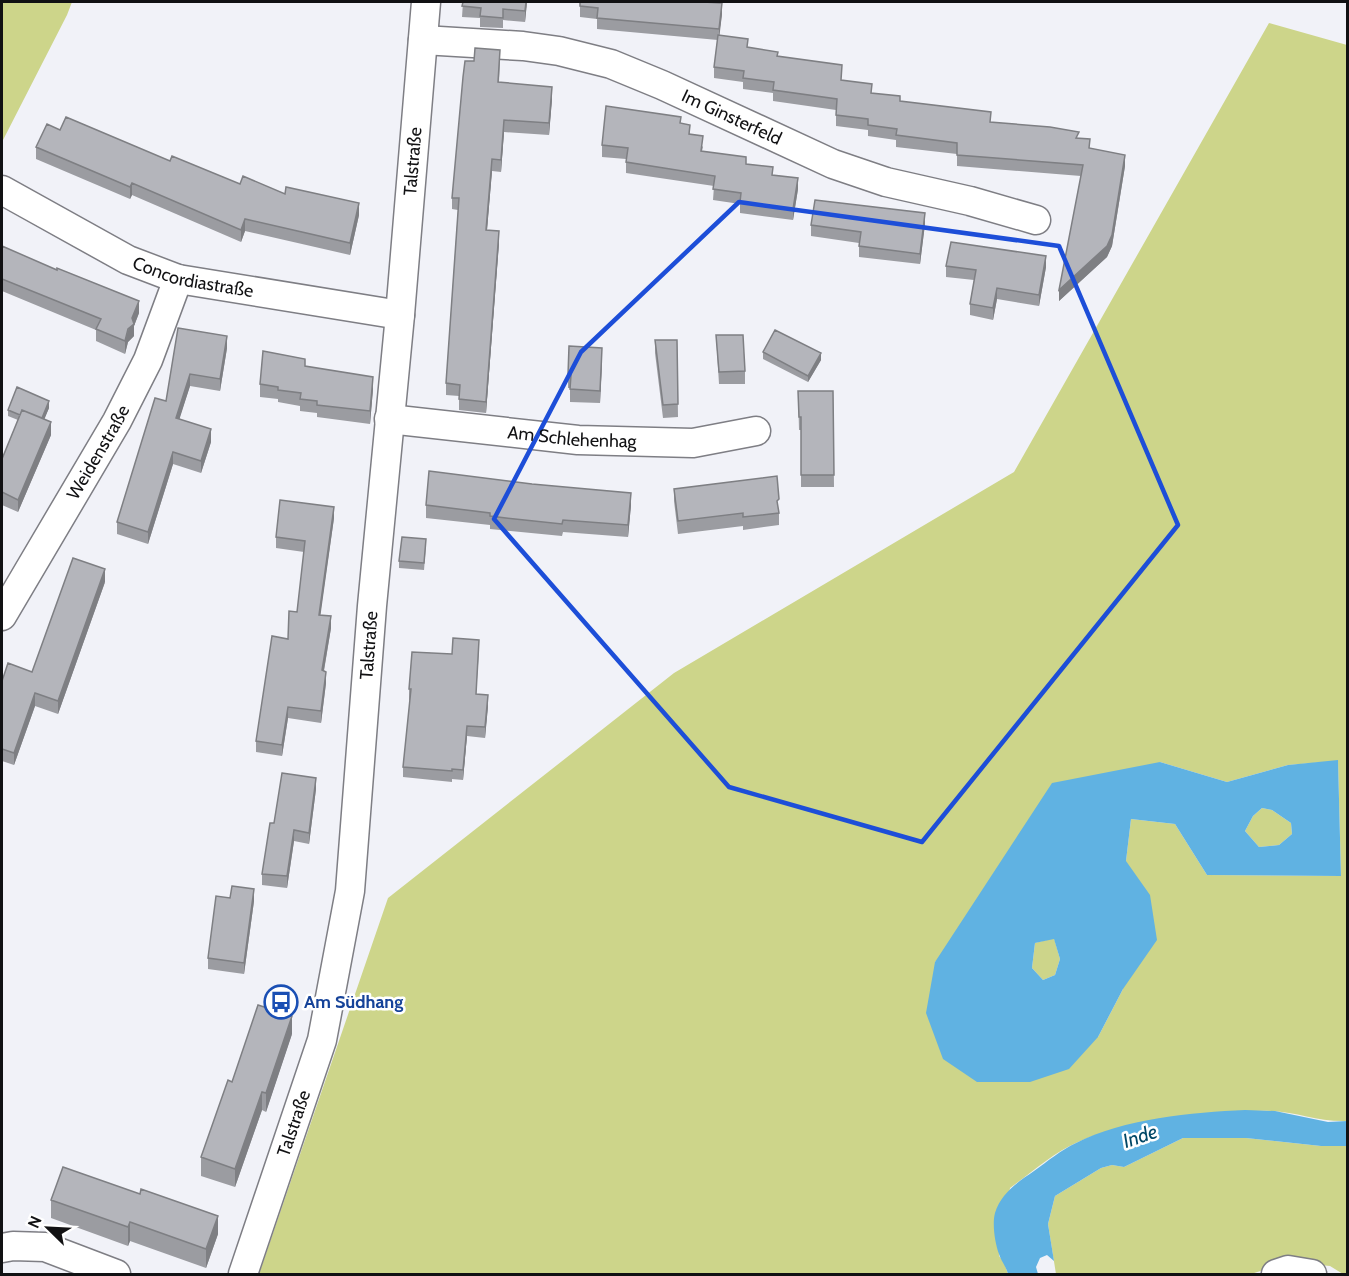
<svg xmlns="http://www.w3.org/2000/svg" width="1349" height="1276" viewBox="0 0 1349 1276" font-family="Cabin,sans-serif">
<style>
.green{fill:#cdd58a;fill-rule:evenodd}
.water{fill:#60b2e2;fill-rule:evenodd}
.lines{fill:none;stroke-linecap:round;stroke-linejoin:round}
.minor-casing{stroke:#7e7e84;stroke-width:31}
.minor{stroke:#fff;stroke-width:28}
.wall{fill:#9b9ca1}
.shaded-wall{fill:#7e7f83}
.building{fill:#b4b5bb;stroke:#7e7f83;stroke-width:1.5}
.marked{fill:none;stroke:#1d4ed8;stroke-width:4.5;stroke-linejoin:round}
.labels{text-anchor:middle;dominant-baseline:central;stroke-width:5;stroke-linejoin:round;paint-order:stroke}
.street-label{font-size:18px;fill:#111113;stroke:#fff}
.transit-label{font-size:18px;font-weight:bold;fill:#164399;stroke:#fff;text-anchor:start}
.water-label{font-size:20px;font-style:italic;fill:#004766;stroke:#fff}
</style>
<rect width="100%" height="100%" fill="#f1f2f8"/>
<!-- green -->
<path class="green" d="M2,2H72L67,15L2,142Z
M1269,23L1347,45V1121C1319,1122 1297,1112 1271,1111C1240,1110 1210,1115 1180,1119C1145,1124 1110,1127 1078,1142C1053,1153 1032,1172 1010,1188L999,1256L1004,1262L1008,1274H259L388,898L674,673L1014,472ZM1338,761L1341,876L1207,875L1175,824L1131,819L1126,861L1123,989L1098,1037L935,962L1160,762L1227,782L1288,765Z
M1262,808L1272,810L1291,823L1292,834L1279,845L1259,847L1245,831L1253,816Z
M1054,938L1060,959L1055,975L1043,980L1032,968L1035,943Z
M1183,1138H1246L1321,1146H1347V1274H1343L1330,1266L1289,1262L1251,1274H1056L1048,1224L1055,1196L1101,1168L1112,1165L1124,1167Z"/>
<!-- water -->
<path class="water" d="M1338,760L1341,876L1207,875L1175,824L1131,819L1126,861L1150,895L1157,940L1123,989L1098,1037L1069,1069L1030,1082H977L943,1059L926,1013L935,962L1052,783L1160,762L1227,782L1288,765ZM1262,808L1272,810L1291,823L1292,834L1279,845L1259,847L1245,831L1253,816ZM1054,939L1060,959L1055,975L1043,980L1032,968L1035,943Z
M1245,1110L1275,1111L1328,1122L1347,1121V1146H1321L1246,1138H1183L1124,1167L1112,1165L1101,1168L1055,1196L1048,1224L1054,1261L1047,1255L1040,1258L1036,1267L1038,1274H1008C1006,1266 1001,1261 999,1254C995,1243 992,1224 995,1213C1001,1193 1018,1182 1034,1171C1048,1161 1061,1150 1076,1143C1123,1119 1193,1112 1245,1110Z"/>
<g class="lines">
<!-- minor casing -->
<g class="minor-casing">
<g id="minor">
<path id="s1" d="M423,40L523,46L559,51L611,64L662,85L833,164L886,182L970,201L1036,220"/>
<path id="s2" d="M2,190L128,260L178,279L400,315"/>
<path id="s3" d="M389,419L578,440L693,443L756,431"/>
<path id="s4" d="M2,616L117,421L148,360L178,279"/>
<path d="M2,1248L13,1246L45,1247L116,1274"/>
<path id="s5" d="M243,1274L322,1040L350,891L372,606L400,315L426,2"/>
<path d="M1276,1274L1288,1270L1312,1274"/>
</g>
</g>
<!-- minor -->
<use href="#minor" class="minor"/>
</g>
<!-- wall -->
<path class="wall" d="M463,2H527L525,22L503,20V28L480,27V18L462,17Z
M580,2L722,14L719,35L748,48L778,56L872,93L900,101L991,122L1079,138L1090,148L1125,166L1112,246L1107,257L1059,301L1081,176L957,166V154L896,147V140L868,136V130L836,126V110L773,101V93L743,89V82L714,78V67L718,40L597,29V19L580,17Z
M500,61L499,82L552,99L549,135L504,132L501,172L492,171L487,230L499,243L486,413L459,410V396L446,395V383L458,210L452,209V198Z
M681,124L703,147L702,151L746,164L773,175L798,189L793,220L740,213V204L713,200L714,186L626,173V159L602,157V145Z
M60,130L170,161L240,184L285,194L359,215L350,255L245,231L241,242L132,195L130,199L36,159V147Z
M925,224L920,264L859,257V243L811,236V225Z
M2,246L139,313L134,326V336L128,342L125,354L96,341V330L2,291Z
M946,266L1046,267L1039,306L997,299L993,320L970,315V304L974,280L946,277Z
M178,328L227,348L220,391L190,386L179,419L211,442L201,473L173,464L148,544L117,534V522L166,401Z
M716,335L745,371V384H719Z
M655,340H677L678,417L663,418L655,353Z
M763,352L821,360L808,382L763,359Z
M602,361L600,403L570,402V388H568V375Z
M305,366L373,389L370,424L317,417V413L300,411V406L278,402V399L260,397V384Z
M798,391H833L834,487H801V430H799Z
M49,408L44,419L51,435L18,512L2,505V459L18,420L8,416V410Z
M674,489L779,512V525L743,530V526L678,534L674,501Z
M426,505H631L628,537L563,532L562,536L490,529V525L426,518Z
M334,518L320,615L331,628L324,671L326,683L321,723L288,718L282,756L256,752V741L297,612L304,552L276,548V537Z
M426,545L424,570L399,568V561Z
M105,582L58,714L35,706L14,765L2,761V681L32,672Z
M479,651L476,694L488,706L485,738L467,736L463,780L452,779V782L403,777V767L410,700H409V689L452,654Z
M316,789L309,844L294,841L287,888L262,885V874L274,823Z
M230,898L254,901L244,974L208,969V958Z
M292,1034L266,1112L262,1110L235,1187L201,1176V1157L232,1082Z
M51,1200L218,1234L206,1268L130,1241L128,1246L51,1218Z"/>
<!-- shaded-wall -->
<path class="shaded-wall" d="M526,2H527L525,22V11Z
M722,3V14L719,40V29Z
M552,87V99L549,135V123Z
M504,120V132L501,172V160Z
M1125,155V166L1112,246L1107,257L1059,301V290Z
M492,159V171L486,242V230Z
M798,178V189L793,220V209Z
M132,183V195L130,199V187Z
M359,203V215L350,255V243Z
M925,213V224L920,264V254Z
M245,219V231L241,242V230Z
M499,231V243L486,413V402Z
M1046,256V267L1039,306V295Z
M997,288V299L993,320V308Z
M139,301V313L134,326V336L128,342L125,354V341L132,318Z
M227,336V348L220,391V379Z
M602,348V361L600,403V391Z
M821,353V360L808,382V376Z
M190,374V386L176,430V418Z
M373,377V389L370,424V411Z
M49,401V408L40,430V423Z
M51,422V435L18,512V500Z
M211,429V442L201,473V461Z
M173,452V464L148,544V532Z
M631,493V505L628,537V525Z
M334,507V518L319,626V615Z
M105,569V582L58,714V701Z
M331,616V628L322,681V670Z
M326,672V683L321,723V711Z
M35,693V706L14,765V753Z
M488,695V706L485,738V727Z
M288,707V718L282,756V745Z
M467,726V736L463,780V770Z
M316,778V789L309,844V833Z
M294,830V841L287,888V876Z
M254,889V901L244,974V963Z
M292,1016V1034L266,1112V1093Z
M262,1092V1110L235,1187V1169Z
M218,1216V1234L206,1268V1249Z
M130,1222V1241L128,1246V1227Z"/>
<!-- building -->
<path class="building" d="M463,2H526L525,11L503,9V18L480,16L481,8L462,6Z
M580,2H703L722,3L719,29L597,18L598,8L580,6Z
M718,35L748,39L747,47L778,52L777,56L842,65L841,80L872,84L871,93L900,96V101L991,112L990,122L1050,127L1079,132L1076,138L1090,139L1089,148L1125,155L1112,235L1107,246L1059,290L1083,165L957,155V143L896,135L897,129L868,125V119L836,115L837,99L773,90L774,82L743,78L744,71L714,67Z
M475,48L500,50L498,82L552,87L549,123L504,120L501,160L492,159L486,230L499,231L486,402L459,399L460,385L446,383L459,198H452L463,77L465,61H474Z
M606,106L681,117L680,123L690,125L689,134L703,136L701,151L746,157V164L773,167L772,175L798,178L793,209L740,202L741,193L713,189L715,176L626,162L628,148L602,145Z
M66,117L170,161L172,156L240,184L243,176L285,194L286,187L359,203L350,243L245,219L241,230L132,183L130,187L36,147L47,124L60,130Z
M815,200L925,213L920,254L859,246L861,232L811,225Z
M951,242L1046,256L1039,295L997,288L993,308L970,304L976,270L946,266Z
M2,246L57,270V268L139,301L132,318L134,324L128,329L125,341L96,329L101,319L2,279Z
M178,328L227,336L220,379L190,374L176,418L211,429L201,461L173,452L148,532L117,522L155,398L166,401Z
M775,330L821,353L808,376L763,352Z
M716,335H743L745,371L719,372Z
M655,340H677L678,404L663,405Z
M569,346L602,348L600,391L570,389L571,375H568Z
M263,351L305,359V366L373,377L370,411L317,405V401L300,399L301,393L278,390V387L260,384Z
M17,387L49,401L42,418L22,410L20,415L8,410Z
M798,391H833L834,475H801V417H799Z
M22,410L51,422L18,500L2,492V459Z
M429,471L532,484L631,493L628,525L563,520L562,524L515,519L490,516V513L426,505Z
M777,476L779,499L777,501L779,513L743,517V513L678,521L674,489Z
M280,500L334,507L319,615L331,616L322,670L326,672L321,711L288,707L282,745L256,741L272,636L288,639L289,611L297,612L305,541L276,537Z
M402,537L426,539L424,563L399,561Z
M73,558L105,569L58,701L35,693L14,753L2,749V681L8,663L32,672Z
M453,638L479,640L476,694L488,695L485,727L467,726L463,770L452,769V771L403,767L411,689H409L412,652L452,654Z
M282,773L316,778L309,833L294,830L287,876L262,874L270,823H274Z
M232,886L254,889L244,963L208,958L216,896L230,898Z
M258,1005L292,1016L266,1093L262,1092L235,1169L201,1157L228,1080L232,1082Z
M63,1167L140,1194L141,1189L218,1216L206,1249L130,1222L128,1227L51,1200Z"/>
<!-- marked area -->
<path class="marked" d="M739,202L1059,246L1178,525L922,842L729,787L494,519L581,352Z"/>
<!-- icons -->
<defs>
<g id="bus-ring" transform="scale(1.725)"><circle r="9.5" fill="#fff" stroke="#1a4fb4" stroke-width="1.5"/><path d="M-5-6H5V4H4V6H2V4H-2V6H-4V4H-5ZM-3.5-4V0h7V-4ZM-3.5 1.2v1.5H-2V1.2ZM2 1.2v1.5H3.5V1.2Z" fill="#1a4fb4"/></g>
</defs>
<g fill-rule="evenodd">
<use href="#bus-ring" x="281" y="1002"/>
</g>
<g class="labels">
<!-- street labels -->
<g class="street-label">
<text stroke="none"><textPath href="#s1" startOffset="322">Im Ginsterfeld</textPath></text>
<text stroke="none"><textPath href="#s5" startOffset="1131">Talstraße</textPath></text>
<text stroke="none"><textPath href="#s2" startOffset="212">Concordiastraße</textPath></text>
<text stroke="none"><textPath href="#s3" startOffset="184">Am Schlehenhag</textPath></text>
<text stroke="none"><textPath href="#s4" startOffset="190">Weidenstraße</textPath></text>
<text stroke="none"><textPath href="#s5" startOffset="645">Talstraße</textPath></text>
<text stroke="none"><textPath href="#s5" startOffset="159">Talstraße</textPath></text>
</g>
<!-- transit labels -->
<g class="transit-label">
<text x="304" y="1002">Am Südhang</text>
</g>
<!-- water labels -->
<g class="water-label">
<text transform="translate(1140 1136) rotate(-19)">Inde</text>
</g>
</g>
<!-- border -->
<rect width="1349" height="1276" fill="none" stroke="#111113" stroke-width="6"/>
<!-- north arrow -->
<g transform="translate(48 1228) rotate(294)" stroke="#ffffff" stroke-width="4.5" paint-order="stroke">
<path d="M0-4.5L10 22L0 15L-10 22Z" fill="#111113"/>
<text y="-9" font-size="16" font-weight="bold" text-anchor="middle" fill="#111113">N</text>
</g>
</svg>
